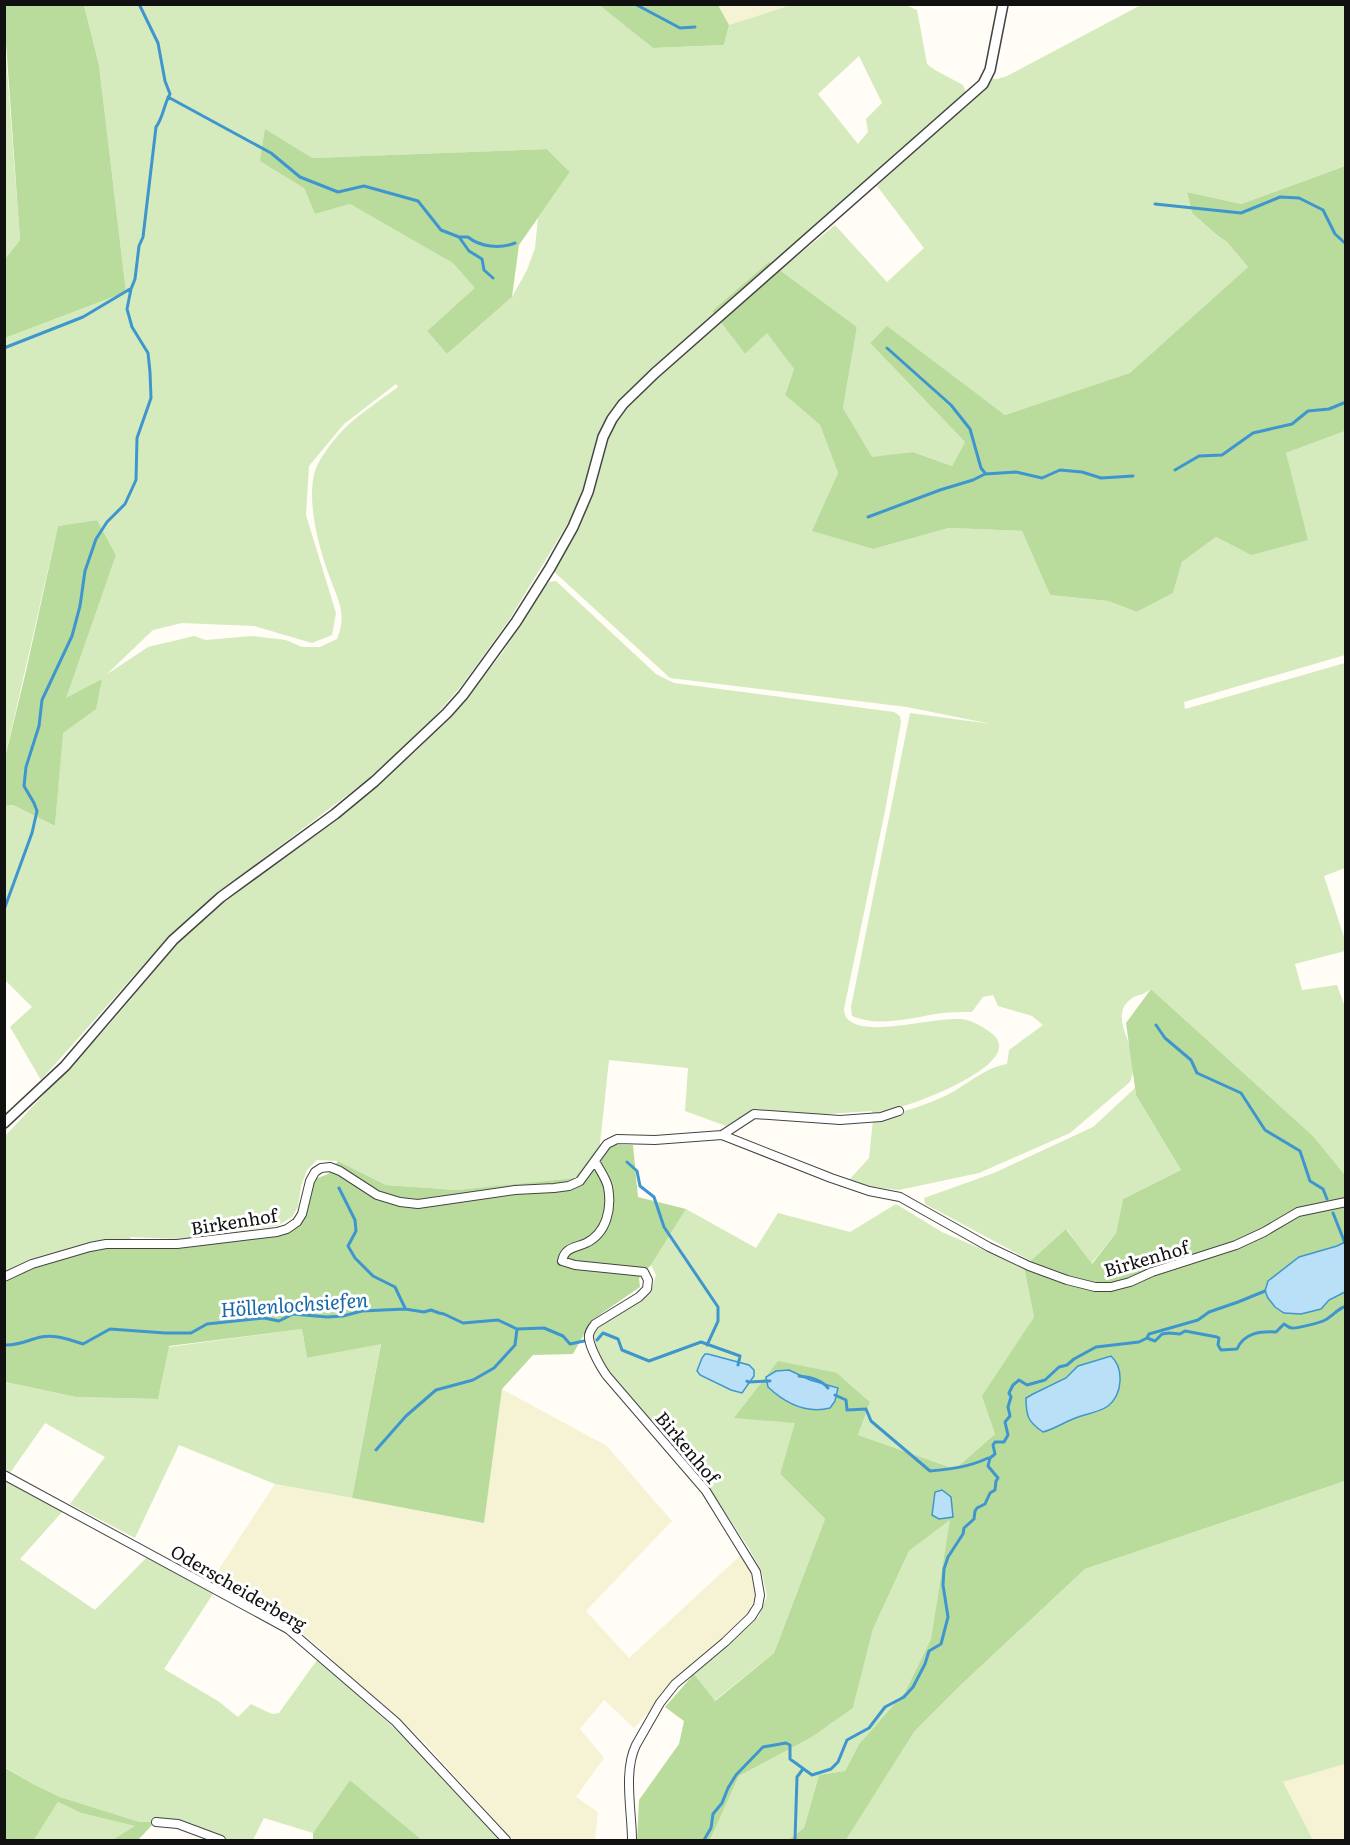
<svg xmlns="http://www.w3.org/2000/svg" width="1350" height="1845" viewBox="0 0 1350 1845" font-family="Literata,serif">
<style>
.farmland{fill:#f6f3d4}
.green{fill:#d5ebbd;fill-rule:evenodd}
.forest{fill:#b9dc9c}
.water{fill:#b9e0f7;stroke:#3f96cf;stroke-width:1.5}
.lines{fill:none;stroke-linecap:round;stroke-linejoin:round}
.stream{stroke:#3f96cf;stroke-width:3}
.minor-casing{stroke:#444;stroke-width:10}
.tertiary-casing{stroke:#444;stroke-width:12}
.minor{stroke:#fff;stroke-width:8}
.tertiary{stroke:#fff;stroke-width:9}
.labels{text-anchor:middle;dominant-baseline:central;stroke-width:6;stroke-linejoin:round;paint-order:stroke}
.street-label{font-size:18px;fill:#111;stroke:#fff}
.water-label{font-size:20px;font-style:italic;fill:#1768a6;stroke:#fff}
</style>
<rect width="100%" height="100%" fill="#fffdf5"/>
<!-- farmland -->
<path class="farmland" d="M718,5H791L729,25Z
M502,1389L607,1446L672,1521L586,1611L629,1658L742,1554L753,1578L757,1593L745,1619L673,1682L658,1702L634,1728L604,1700L580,1729L604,1758L576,1797L598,1812L595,1840H513L423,1741L387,1708L341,1669L324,1651L289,1623L211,1581L275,1484L484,1523Z
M1345,1764V1840H1313L1283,1782Z"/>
<!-- green -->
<path class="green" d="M84,5H599L653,48L724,45L729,25L791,5H906L917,10L927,64L935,70L963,85L966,93L869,177L772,265L769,263L712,311L745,354L767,332L794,369L785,395L820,425L838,473L813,531L873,549L949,528L1022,531L1050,595L1108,601L1137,612L1173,593L1182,562L1216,537L1251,555L1286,453L1345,431V655L1184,702L1185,709L1345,663V868L1324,876L1345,940V951L1295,964L1302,990L1337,985L1345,1007V1175L1313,1136L1151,989C1143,995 1140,994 1134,997C1108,1012 1131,1039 1133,1058C1134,1066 1133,1075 1130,1082L1070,1133L979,1173L899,1190L872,1187L849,1180L869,1158L873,1120C898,1113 925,1106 949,1094C968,1084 986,1067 1007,1064L1009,1050L1043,1025L1032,1016L998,1006L993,995L983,997L972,1012C962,1012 952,1012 943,1013C913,1017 880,1028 852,1016L851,1007L910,713L991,724L907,707L670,678L550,568L573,527L568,523L509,620L463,684L424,729L382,769L219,892L170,935L41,1080L10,1027L32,1007L5,980V806L13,805L55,826L65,698L116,555L97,520L58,526L5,758V338L126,292L99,65ZM859,56L882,103L866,119L868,132L858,144L818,94ZM547,149L570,172L538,218L535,248L527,270L512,297L447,354L427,331L476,288L454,263L350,204L315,214L304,188L312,158ZM396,384L398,387C381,400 362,412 347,426C337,435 319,458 315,471C306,501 319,549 330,578C339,602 347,614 337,639L320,647H302L286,640L251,636L206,640L194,636L148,647L106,675L153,630L182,623L254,626L312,643L332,635L336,613L306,515L309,466L344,424Z
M1141,5H1345V166L1241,204L1187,192L1192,213L1218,236L1227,242L1248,267L1131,373L1005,415L887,327L870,343L965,442L952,466L913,452L872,458L843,408L857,327L780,270L835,225L887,282L924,248L877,186L987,86V78L997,79L1007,76Z
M4,29L20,240L5,259H4Z
M556,581L656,674L674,683L894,712L900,716L901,722L885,811L844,1009C844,1012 845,1015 846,1017C862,1041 940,1014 967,1020C975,1022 985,1028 991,1033C996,1036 1000,1042 999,1048C995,1076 899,1111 873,1114L872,1111L813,1115L753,1109L726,1126L685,1111L688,1068L609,1060L600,1144L576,1178L457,1190L386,1185L338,1161L317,1160L307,1170L301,1186L298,1207L292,1217L277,1226L180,1239L130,1237L134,1243L5,1277V1136L108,1026L180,940L242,887L339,817L415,752L461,705L503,652L541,591L549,582Z
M1135,1088L1136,1095L1181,1170L1123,1199L1116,1233L1091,1264L1067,1229L1031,1261L925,1204L924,1198L994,1173L1093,1127Z
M896,1204L942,1232L1024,1267L1034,1317L983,1396L995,1434L955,1469L858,1435L870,1402L837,1373L796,1423L780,1474L825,1519L774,1653L714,1701L694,1674L759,1616L767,1596L761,1570L748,1547L710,1490L607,1371L598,1352L592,1332L650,1293L656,1275L651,1265L686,1209L756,1248L778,1213L850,1232ZM705,1354H708L749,1365L754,1370V1376L746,1388L731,1390L700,1375L697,1371L702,1358Z
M302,1329L307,1358L381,1343L352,1498L275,1484L179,1445L135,1538L70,1504L105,1457L45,1423L10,1473L5,1469L4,1382L76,1397L158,1399L168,1347Z
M4,1480L63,1511L20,1559L95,1610L147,1557L213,1594L164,1669L218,1701L238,1717L251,1704L272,1714L279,1713L317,1660L325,1665L406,1739L499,1840H422L350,1780L313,1833L264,1818L253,1840H221L178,1824L155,1822H140L60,1797L33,1784L5,1767Z
M1345,1481V1764L1283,1782L1313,1840H846L914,1732L964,1682L1085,1569Z
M951,1519L931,1639L905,1692L859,1744L845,1771L819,1775L804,1828L788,1840H710L739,1776L812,1737L853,1708L873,1629L909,1551Z
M58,1802L81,1813L136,1826L112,1840H34Z"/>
<!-- forest -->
<path class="forest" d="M4,5H84L99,65L126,292L5,338V259L20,240L5,29Z
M599,5H718L729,25L724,45L653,48Z
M265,129L312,158L547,149L570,172L519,245L512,297L447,354L427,331L475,288L453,263L350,204L315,214L304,188L260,161Z
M1345,166V431L1286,453L1308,540L1251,555L1216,537L1182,562L1173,593L1137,612L1108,601L1050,595L1022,531L949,528L873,549L812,531L838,473L820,425L785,395L794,369L767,333L745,354L712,311L769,262L857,327L843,408L872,457L913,452L952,466L965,442L870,343L887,326L1005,415L1130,373L1248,267L1227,242L1218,236L1192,213L1187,192L1241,204Z
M97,520L116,555L66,698L102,679L96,709L63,733L55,826L13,805L5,806V758L26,671L58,526Z
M1151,989L1313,1136L1345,1175V1242L1337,1246L1299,1257L1268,1281L1275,1307L1284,1313L1301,1314L1320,1309L1329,1300L1345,1292V1481L1085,1569L964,1682L914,1732L846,1840H788L804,1828L819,1775L845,1771L859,1744L905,1692L931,1639L950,1520L909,1551L873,1629L853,1708L812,1737L739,1776L710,1840H637L639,1800L679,1744L684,1721L665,1707L694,1674L715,1701L774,1653L825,1519L780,1474L795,1423L734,1418L778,1361L837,1373L870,1402L858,1435L955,1469L995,1434L982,1396L1034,1317L1024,1267L1066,1229L1092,1264L1116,1233L1123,1199L1181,1170L1136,1095L1126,1023Z
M600,1144L633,1145L638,1197L686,1209L651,1265L639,1278L640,1287L592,1320L573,1354L533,1355L502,1389L484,1523L352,1498L381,1344L307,1358L302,1329L169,1346L158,1399L76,1397L5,1382L4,1277L90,1247L177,1244L277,1232L297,1222L310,1181L328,1174L338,1161L386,1185L457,1190L575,1178Z
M4,1767L33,1784L60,1797L140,1822H155L138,1840H112L135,1826L81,1813L58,1802L34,1840H5Z
M350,1780L422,1840H313V1833Z"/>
<!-- water -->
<path class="water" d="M1345,1242V1292L1329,1300L1321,1309L1301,1314L1284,1313L1275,1307L1268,1298L1265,1291L1268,1281L1299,1257L1337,1246Z
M705,1354H708L749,1365L754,1370V1376L742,1393L731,1390L700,1375L697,1371L702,1358Z
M1111,1356C1124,1368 1123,1394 1108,1406C1098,1413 1084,1414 1073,1419C1063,1423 1054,1429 1043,1432C1028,1422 1026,1416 1026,1398L1033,1394L1066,1378L1078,1366Z
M789,1370L810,1380L838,1388L835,1401L830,1408C806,1414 785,1403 768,1387L766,1377L776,1371Z
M942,1490L951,1497L953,1517L939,1519L932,1515L935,1492Z"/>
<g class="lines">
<!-- stream -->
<path class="stream" d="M635,4L680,28L695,27
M168,97L271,153L300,177L338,192L364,186L418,201L441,230L459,237H468C480,247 500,249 515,243
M1155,204L1241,213L1280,197L1299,198L1323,210L1335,234L1346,244
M459,237L469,251L482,259L484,270L493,278
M4,348L83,317L130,289
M887,348L951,405L970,429L981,468L985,473
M1175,470L1199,456L1222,455L1253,433L1292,424L1308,411L1329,409L1346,402
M868,517L940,490L973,480L985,474L1016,472L1042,478L1060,470L1082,472L1101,478L1133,476
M5,907L32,833L37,811L34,803L24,786L26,767L39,726L42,700L72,636L80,606L85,571L96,539L107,522L125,504L136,480L137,438L151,398L150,372L148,353L132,327L127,309L131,289L135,279L139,246L143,237L156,127C163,118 164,104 170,94L165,81L158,43L139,4
M1156,1025L1165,1038L1191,1060L1197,1073L1241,1093L1265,1130L1300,1151L1310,1181L1323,1189L1327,1199
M627,1162L637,1171L640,1186L654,1197L664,1227L718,1307V1321L707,1345
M339,1188L355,1220L356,1231L348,1246L355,1258L373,1276L395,1287L405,1308
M1333,1213L1345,1243
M1147,1338L1149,1334L1198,1320L1209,1312L1238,1302L1265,1291
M597,1340L603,1333L618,1339L622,1350L649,1361L701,1342L740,1356L738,1365
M4,1345C18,1346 28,1340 41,1337C55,1334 70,1340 83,1344L110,1329L165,1333H191L207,1324L264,1318L279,1321L293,1314L327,1317L343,1316L362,1311L405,1309L424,1312L431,1310L439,1313L444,1314L463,1323L498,1320L517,1329L544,1328L563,1336L570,1344L584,1341
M799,1376C809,1377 822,1380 828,1388
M747,1381L748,1382L770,1381
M835,1395L846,1400L847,1410L866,1409L871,1421L930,1471C951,1469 969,1467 988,1458
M376,1450L406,1416L436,1390L473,1380L494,1368L515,1345L517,1329
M704,1840L711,1828L713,1814L722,1803L728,1788L736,1775L763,1747L786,1743L790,1745V1759L812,1775L831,1769L838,1762L847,1740L869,1728L885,1707L904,1697L913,1687L925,1664L929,1651L941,1644L948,1617L943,1585L944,1569L948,1557L963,1534L964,1528L974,1519L975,1511L977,1508L985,1504L990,1493L995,1490L996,1481L998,1478L988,1466L990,1458L995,1454L993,1445L995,1442H1004L1008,1435L1005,1422L1010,1416L1008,1407L1011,1397L1009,1393L1013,1385L1019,1380L1027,1385L1045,1380L1059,1367L1067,1365L1074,1359L1096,1347L1139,1342L1147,1338L1155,1341L1162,1334L1169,1333L1180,1334L1185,1331L1217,1337L1219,1338L1218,1345L1221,1350L1237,1349C1244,1333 1260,1331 1276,1332L1284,1324C1287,1326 1289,1328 1292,1328C1295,1329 1323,1322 1325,1320C1333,1316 1337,1309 1346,1306
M795,1840L797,1777L803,1769"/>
<!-- minor casing -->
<g class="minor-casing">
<path id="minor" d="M722,1135L754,1114L840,1120L881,1117L899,1111
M595,1161C599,1169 606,1178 608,1187C612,1208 607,1233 586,1243C575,1248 565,1247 562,1261L575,1265L644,1272L648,1280L647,1289L639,1297L595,1324C592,1328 588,1333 589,1338C590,1348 601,1368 607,1376L706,1491L756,1572L760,1595L758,1606L751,1617L725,1642L675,1684L660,1703L636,1745C623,1771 632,1812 632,1840
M4,1277L32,1264L90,1247L106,1244H177L277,1232L287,1229L297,1222L302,1214L310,1181L315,1172L321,1168L330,1167L340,1171L377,1195L400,1202L418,1204L515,1190L554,1188L569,1186L580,1181L607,1144L617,1139L655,1140L722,1135L831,1178L869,1191L900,1197L989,1247L1029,1266L1067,1280L1095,1287H1111L1130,1282L1152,1272L1236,1245L1264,1232L1298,1212L1346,1202
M4,1475L288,1629L396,1722L506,1840
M156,1822L178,1824L221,1840"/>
</g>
<!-- tertiary casing -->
<g class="tertiary-casing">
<path id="tertiary" d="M4,1123L65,1066L173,940L221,897L335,814L375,781L447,713L463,695L516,622L550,568L573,527L588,492L603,437L612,419L623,404L655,373L983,84L990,70L1003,4"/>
</g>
<!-- minor -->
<use href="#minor" class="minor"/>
<!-- tertiary -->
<use href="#tertiary" class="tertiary"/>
</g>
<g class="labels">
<!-- street labels -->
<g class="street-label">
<text transform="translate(234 1221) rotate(-9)">Birkenhof</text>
<text transform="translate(1146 1258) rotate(-16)">Birkenhof</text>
<text transform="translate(688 1447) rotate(50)">Birkenhof</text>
<text transform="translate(239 1587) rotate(30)">Oderscheiderberg</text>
</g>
<!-- water labels -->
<g class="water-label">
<text transform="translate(294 1303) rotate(-4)">Höllenlochsiefen</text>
</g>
</g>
<!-- border -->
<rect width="1350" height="1845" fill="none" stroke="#111111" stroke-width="12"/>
</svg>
